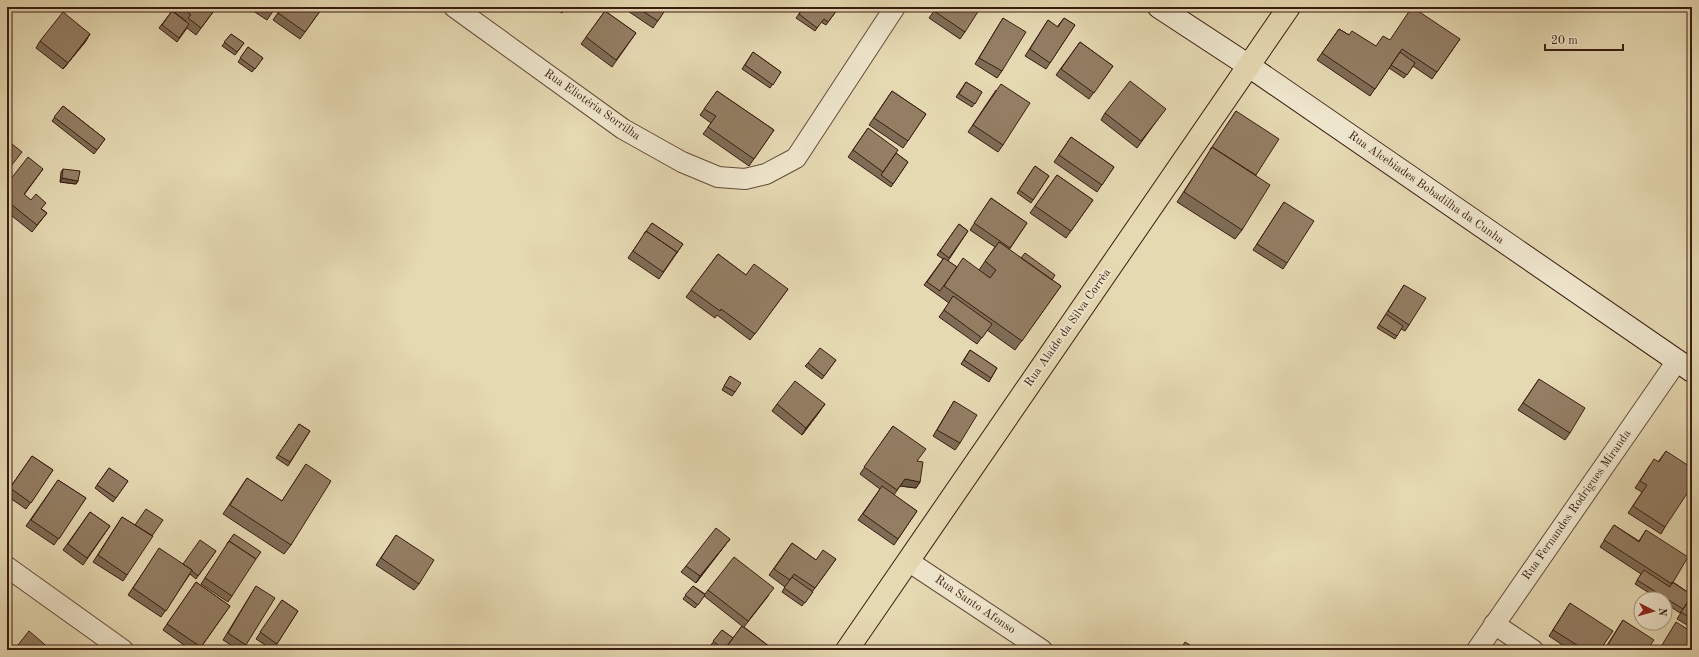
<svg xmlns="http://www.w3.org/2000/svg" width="1699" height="657" viewBox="0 0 1699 657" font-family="'Old Standard TT',serif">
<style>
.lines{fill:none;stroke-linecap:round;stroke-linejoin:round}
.street-casing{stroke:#654b38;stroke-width:22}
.secondary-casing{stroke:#3a1c10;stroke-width:24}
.primary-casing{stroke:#3a1c10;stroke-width:24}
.street{stroke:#eee6cd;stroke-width:20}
.secondary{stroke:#eee6cd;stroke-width:22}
.primary{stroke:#e5d9b2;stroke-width:22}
.wall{fill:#7e6c56;stroke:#3a1c10}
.shaded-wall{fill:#675846;stroke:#3a1c10}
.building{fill:#937e64;stroke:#3a1c10}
.labels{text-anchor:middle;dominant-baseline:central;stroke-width:4;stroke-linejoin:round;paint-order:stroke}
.street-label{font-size:12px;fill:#3a1c10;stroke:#eee6cd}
</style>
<rect width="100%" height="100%" fill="#e5d9b2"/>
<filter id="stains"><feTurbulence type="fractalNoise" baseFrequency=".005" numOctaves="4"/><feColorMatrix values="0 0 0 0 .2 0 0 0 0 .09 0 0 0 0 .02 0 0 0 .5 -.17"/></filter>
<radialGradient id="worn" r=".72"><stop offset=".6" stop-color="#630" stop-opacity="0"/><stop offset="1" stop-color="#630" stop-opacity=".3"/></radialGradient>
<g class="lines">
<!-- street casing -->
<g class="street-casing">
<path id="street" d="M454,7L623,129L682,162L718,177L745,179L766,174L796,158L895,7
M908,561L1042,650
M7,567L123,650
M1494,624L1533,650
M1477,650L1677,361"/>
</g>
<!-- secondary casing -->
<g class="secondary-casing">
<path id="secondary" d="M1159,7L1249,66L1692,371"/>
</g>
<!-- primary casing -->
<g class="primary-casing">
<path id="primary" d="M847,650L1289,7"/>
</g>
<!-- street -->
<use href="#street" class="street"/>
<!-- secondary -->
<use href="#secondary" class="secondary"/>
<!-- primary -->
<use href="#primary" class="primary"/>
</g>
<!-- wall -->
<path class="wall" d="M172,7H215L216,8L196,35L187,28L177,42L159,28L172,11L185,22L186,21L170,9Z
M247,7H276L267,20Z
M282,7H323L300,39L273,20Z
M553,7H566L562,13Z
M622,7H667L653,28Z
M804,7L837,10L826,25L821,22L815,31L796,18Z
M937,7L965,32L960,39L929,18Z
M605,11L636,33L612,67L581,44Z
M1003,18L1002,71L997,78L975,64Z
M1064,18L1075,25L1046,69L1025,56L1048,20L1057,27Z
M1339,29L1349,35L1375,46L1460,39L1432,79L1413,66L1404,78L1389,68L1392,64L1370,96L1317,60Z
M231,34L244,43L235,55L222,46Z
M40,41H86L63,69L36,48Z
M1080,42L1113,66L1089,99L1056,75Z
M248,47L263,58L252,72L238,62Z
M753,52L781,72L770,88L742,69Z
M966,82L982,92L972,107L956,97Z
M996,90L1003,145L998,152L968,132Z
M717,91L774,130L749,166L703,134L711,123L700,115Z
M892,91L926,114L903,148L869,125Z
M63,106L105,139L94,154L52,121Z
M1236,111L1256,175L1242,230L1235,239L1177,202Z
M1105,113L1161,115L1137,148L1101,120Z
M868,128L896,153L908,162L891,187L848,157Z
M1071,137L1114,167L1097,192L1054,162Z
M1035,166L1049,176L1031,203L1017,193Z
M43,169L24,195L47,213L32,232L7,212V178L10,180Z
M63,169L78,181L76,184L60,182L61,172Z
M1057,175L1093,200L1066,238L1030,213Z
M991,198L1027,223L1009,250L1061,286L1015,350L987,330L977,344L939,317L949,303L924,285L943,259L937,255L959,224L968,231L948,261L957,267L979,270L995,247L970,230Z
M1284,202L1287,263L1283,269L1253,250Z
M652,223L683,244L659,279L628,258Z
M718,254L746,275L788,289L750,340L717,315L715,318L686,297Z
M1404,285L1409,325L1405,331L1401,329L1395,339L1377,328Z
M970,350L997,368L989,382L961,364Z
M836,360L822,379L805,366L808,363Z
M730,376L735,392L732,396L722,390Z
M1539,379L1570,433L1565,440L1518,410Z
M954,401L960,443L955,450L933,436Z
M777,404L820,411L802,435L772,411Z
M299,424L310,431L288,466L276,458Z
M893,426L917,461L920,482L916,488L900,486L894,495L917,511L894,545L858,520L880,489L860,474Z
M1666,451L1665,527L1661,534L1628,513L1642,492L1635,488L1650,465L1658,462Z
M32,456L53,470L26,509L7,496V492Z
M306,464L291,545L284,554L223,514L247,478L282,501Z
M109,468L128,481L113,502L95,488Z
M58,480L86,498L54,545L26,526Z
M90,512L110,526L83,565L63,550Z
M122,517L135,525L127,575L123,581L93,562Z
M1614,525L1639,541L1646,530L1673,582L1692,595V628L1677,619L1682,611L1680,613L1665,603V599H1659L1635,584L1641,574L1600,547Z
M234,534L232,596L228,602L201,584Z
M396,535L419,584L414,590L376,565Z
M730,539L696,583L681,572L686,566Z
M792,543L816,560L836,559L802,606L782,592L785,587L769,575Z
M216,551L196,579L190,574L161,617L128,595L155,555L183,564Z
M196,582L230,606L199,650H191L163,630Z
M256,586L246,645L242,650H239L223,640Z
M693,586L705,594L708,590L769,595L744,627L774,650H718L711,645L722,630L733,638L742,626L704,596L695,608L683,599Z
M282,600L298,611L273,650L256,639Z
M1570,603L1600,650H1570L1549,636Z
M1623,620L1647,650H1604Z
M18,645L49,650H17L15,648Z"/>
<!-- shaded-wall -->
<path class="shaded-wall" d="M90,34L86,41L63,69L68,63Z
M62,178L78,181L76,184L60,182Z
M825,404L820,411L802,435L806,428Z
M905,479L920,482L916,488L900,486Z
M730,539L725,545L696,583L700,576Z"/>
<!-- building -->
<path class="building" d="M181,7H215L216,8L201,28L188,18L191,15Z
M267,7H276L273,11Z
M282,7H323L305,32L278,13Z
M636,7H667L658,21Z
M804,7H833L837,10L828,22L824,19L817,28L799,14Z
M937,7H981L965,32L934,11Z
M1412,7L1460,39L1437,72L1402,49L1375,89L1322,53L1339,29L1349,35L1352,31L1376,46L1383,36L1390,40Z
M172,11L189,24L179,38L162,25Z
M605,11L636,33L616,60L586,37Z
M63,12L90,34L68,63L40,41Z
M1003,18L1026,32L1002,71L979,58Z
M1064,18L1075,25L1050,63L1030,49L1048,20L1058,27Z
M231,34L244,43L237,52L224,42Z
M1080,42L1113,66L1094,93L1061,69Z
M248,47L263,58L255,69L240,58Z
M753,52L781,72L773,85L745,65Z
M1400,52L1415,63L1407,75L1391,65Z
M1130,81L1166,109L1141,141L1105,113Z
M966,82L982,92L975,104L959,94Z
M1001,84L1030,103L1003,145L973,125Z
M717,91L774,130L754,159L708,127L716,116L704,109Z
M892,91L926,114L908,141L874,118Z
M63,106L105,139L97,150L54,117Z
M1236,111L1279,139L1256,175L1212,147L1210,150Z
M868,128L898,150L883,172L853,150Z
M1071,137L1114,167L1102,185L1059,155Z
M7,140L22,152L7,171Z
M1212,147L1270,185L1242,230L1184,192Z
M896,153L908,162L893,184L881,175Z
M28,157L43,169L24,194L31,200L36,194L46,203L41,209L47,213L37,225L7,201V178L10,180Z
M1035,166L1049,176L1033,200L1019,190Z
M63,169L80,171L78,181L62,178Z
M1057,175L1093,200L1071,231L1035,206Z
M991,198L1027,223L1010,248L974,223Z
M1284,202L1314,221L1287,263L1257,244Z
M652,223L683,244L676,254L677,252L646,231L644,234Z
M959,224L968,231L949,258L940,251Z
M646,231L677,252L663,272L633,251Z
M999,242L1061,286L1022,341L944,286L963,258L990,278L996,270L985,261Z
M1025,253L1055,275L1052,280L1021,258Z
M718,254L746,275L754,264L788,289L755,334L721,309L720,311L691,290Z
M944,258L957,267L940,291L927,282Z
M1404,285L1426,298L1409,325L1388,311Z
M953,296L992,324L982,338L944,310Z
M1386,314L1403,326L1397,336L1379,325Z
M820,348L836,360L824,376L808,363Z
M970,350L997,368L991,378L964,360Z
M730,376L741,383L735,392L724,386Z
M1539,379L1585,408L1570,433L1523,403Z
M795,381L825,404L806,428L777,404Z
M954,401L977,415L960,443L937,430Z
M299,424L310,431L290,462L278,455Z
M893,426L926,449L917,461L923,462L920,482L905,479L897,490L864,467Z
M1666,451L1692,468V486L1665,527L1633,506L1647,485L1640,481L1654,459L1659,462Z
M32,456L53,470L31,503L10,488Z
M306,464L331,481L291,545L230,505L247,478L282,501Z
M109,468L128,481L116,498L97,485Z
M58,480L86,498L59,539L31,520Z
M882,486L917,511L898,539L863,514Z
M146,509L163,520L152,536L135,525Z
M90,512L110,526L87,558L68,544Z
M122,517L153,536L127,575L98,555Z
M1614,525L1639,542L1646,530L1688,557L1672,584L1604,540Z
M716,528L730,539L700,576L686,566Z
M234,534L261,552L256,559L229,541L227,544Z
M396,535L434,560L419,584L381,558Z
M200,540L216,551L198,576L192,571V570L183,564Z
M229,541L256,559L232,596L205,578Z
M792,543L816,560L823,550L836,559L815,588L794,574L790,580L774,569Z
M159,548L192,570L166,611L133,588Z
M734,557L774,588L748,621L708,590Z
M1644,570L1670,587L1672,582L1692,595L1683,609L1637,580Z
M792,577L813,592L805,603L784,588Z
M196,582L230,606L201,647L167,624Z
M256,586L275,598L246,645L228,633Z
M693,586L705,595L698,605L685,595Z
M1692,596V619L1681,612Z
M282,600L298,611L277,644L260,632Z
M1570,603L1613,631L1600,650H1585L1553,630Z
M1623,620L1654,640L1647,650H1610L1606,648Z
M1676,622L1692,632V650H1659Z
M742,626L774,650H731L727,646Z
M722,630L733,638L724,650L713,641Z
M29,631L50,649L49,650H24L18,645Z
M1185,642L1198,650H1180Z
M1166,647L1170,650H1164Z"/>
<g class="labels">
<!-- street labels -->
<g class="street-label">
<text transform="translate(592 105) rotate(35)">Rua Eliotéria Sorrilha</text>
<text transform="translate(1426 188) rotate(35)">Rua Alcebiades Bobadilha da Cunha</text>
<text transform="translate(1068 328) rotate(-55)">Rua Alaíde da Silva Corrêa</text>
<text transform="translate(1577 505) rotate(-55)">Rua Fernandes Rodrigues Miranda</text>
<text transform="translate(975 605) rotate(34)">Rua Santo Afonso</text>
</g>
</g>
<!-- margin -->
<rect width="1699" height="657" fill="none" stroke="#e5d9b2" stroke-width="24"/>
<rect x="8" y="8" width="1683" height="641" fill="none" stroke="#3a1c10" stroke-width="2"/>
<rect x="12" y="12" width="1675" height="633" fill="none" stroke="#3a1c10"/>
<!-- north arrow -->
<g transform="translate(1653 611) rotate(96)"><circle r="19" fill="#eee6cd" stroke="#a69581"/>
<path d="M0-3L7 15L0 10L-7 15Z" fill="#8f2418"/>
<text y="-6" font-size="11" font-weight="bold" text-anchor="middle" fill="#3a1c10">N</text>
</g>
<!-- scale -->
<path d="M1545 44v6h78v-6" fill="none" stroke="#3a1c10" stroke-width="2"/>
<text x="1551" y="44" font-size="12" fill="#3a1c10" stroke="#eee6cd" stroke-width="3" paint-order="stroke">20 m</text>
<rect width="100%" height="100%" filter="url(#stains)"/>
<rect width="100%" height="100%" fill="url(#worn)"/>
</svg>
